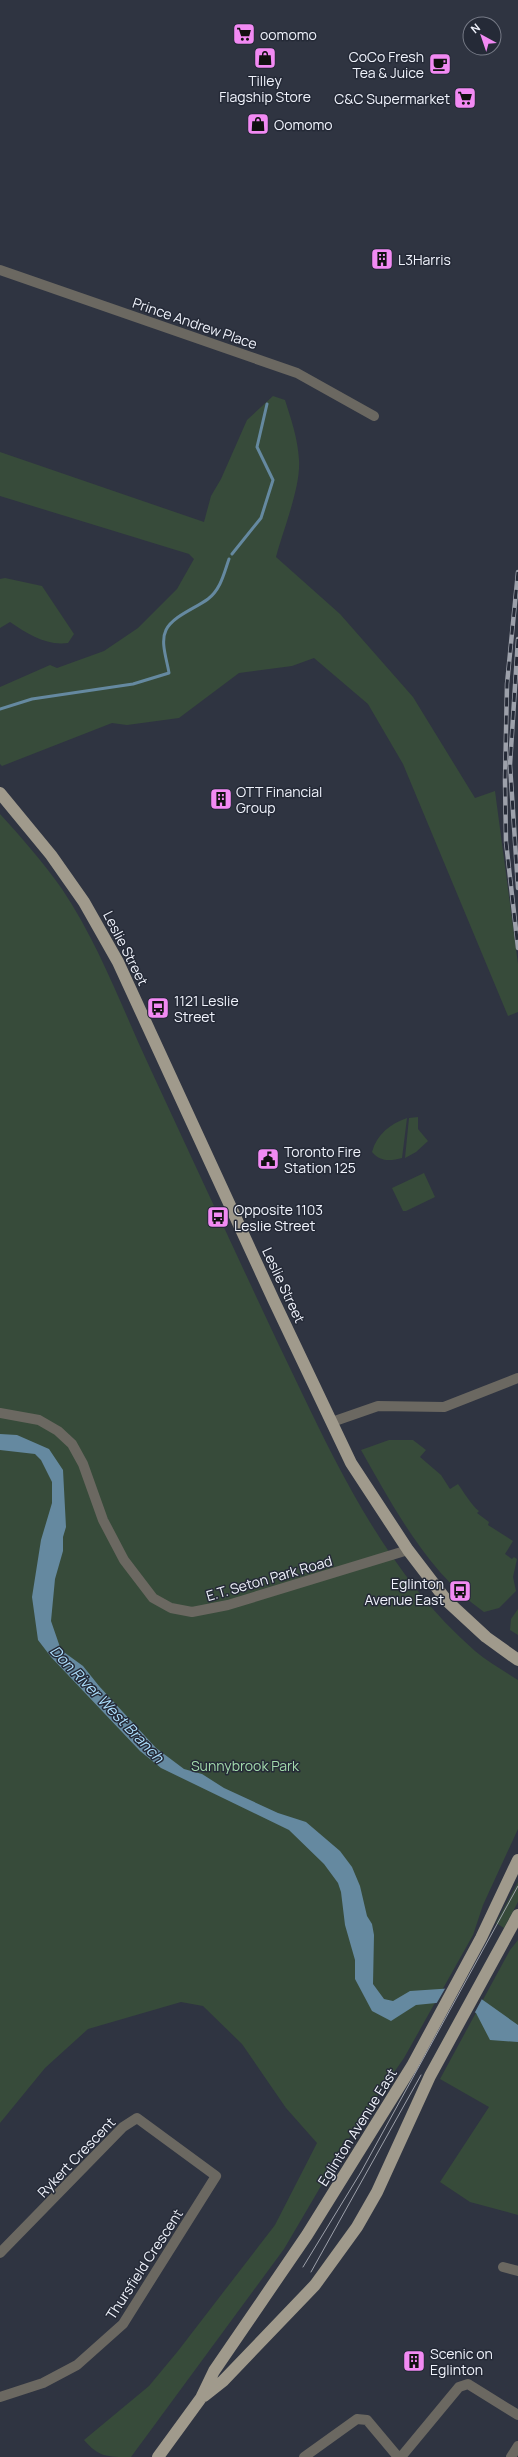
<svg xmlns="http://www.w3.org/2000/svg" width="518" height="2457" viewBox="0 0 518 2457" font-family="Manrope,sans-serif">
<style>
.green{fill:#374b3a}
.water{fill:#6589a0}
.pier{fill:#2f3441}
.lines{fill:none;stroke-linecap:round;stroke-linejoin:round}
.stream{stroke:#6589a0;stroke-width:3}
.minor{stroke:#6b6861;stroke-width:10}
.major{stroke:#a09a8c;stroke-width:12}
.tram{stroke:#9da1ab;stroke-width:1}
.rail-casing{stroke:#9da1ab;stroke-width:4.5}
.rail{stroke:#252a37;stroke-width:3;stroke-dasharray:9;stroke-linecap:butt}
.labels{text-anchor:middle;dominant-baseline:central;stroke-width:3;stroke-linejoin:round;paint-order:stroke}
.poi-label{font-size:14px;fill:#f0f3fc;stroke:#252a37;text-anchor:start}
.street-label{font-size:14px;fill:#f0f3fc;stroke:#252a37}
.park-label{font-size:14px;fill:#a3daad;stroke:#252a37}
.water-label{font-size:15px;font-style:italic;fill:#addffd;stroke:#252a37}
</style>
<rect width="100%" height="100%" fill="#2f3441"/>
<!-- green -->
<path class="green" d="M273,396L285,400C291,419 298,439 299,460C301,487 283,530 276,557L340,614L413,697L475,798L495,791L518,964V1012L508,1016L403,764L368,704L314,658L292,666L239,673L179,718L127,725L112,723L2,766L0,764V687L50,665L57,668L104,651L138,628L177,589L194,559L189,554L0,496V452L204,522L211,496L221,479L247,420Z
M5,578L42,586L74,634L68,643C46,646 28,634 10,622L0,628V579Z
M0,814C22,838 43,862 62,889C99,944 122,1008 150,1068C200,1175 249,1283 300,1389C346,1485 394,1580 475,1651C488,1662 504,1671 518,1680V1829L483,1905L473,1935L404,2058L355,2128L284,2249L131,2457C106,2457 99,2457 84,2440L149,2386L178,2351L275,2225L317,2143L286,2108L242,2044L203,2006L181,2002L88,2029L45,2068L0,2123Z
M418,1117V1129L428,1141L416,1152L405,1158L409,1118Z
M407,1118L402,1158C391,1161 380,1162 372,1152C377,1134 390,1124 407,1118Z
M424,1173L435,1197L406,1211H403L392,1188Z
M389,1440H413L426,1450L420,1457L441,1475L450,1489L458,1484C464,1493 474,1508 479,1511L477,1513L489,1522L488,1525L513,1541L505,1554L512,1559L514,1557L517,1559L513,1577L516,1591L499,1608L484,1612C428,1573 394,1508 361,1450Z
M518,1609V1635L510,1630L511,1619Z
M518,1882V1902L504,1928L496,1923Z
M518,1940V2215L470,2202L440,2182L489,2107L440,2079L510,1950Z"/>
<!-- water -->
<path class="water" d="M0,1434L17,1435L49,1449L63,1470L66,1527L63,1537V1551L55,1579L51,1621L61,1650L83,1666L99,1686L156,1748L184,1769L202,1774L224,1788L278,1813L306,1822L340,1851L352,1867L360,1886L367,1916L372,1924L374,1935L373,1984L384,1999L393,2001L410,1991L455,1988L473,1993L518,2025V2042L490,2040L476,2013L456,2001L416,2005L391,2021L372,2011L355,1979V1960L345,1925L341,1892L338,1883L324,1864L289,1830L161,1768L140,1751L51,1657L38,1640L32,1597L41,1540L52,1503V1482L41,1460L35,1454L0,1450Z"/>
<!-- pier -->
<path class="pier" d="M456,1986L474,1991L483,1997L474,2014L455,2003L435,2006L446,1987Z"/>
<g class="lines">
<!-- stream -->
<path class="stream" d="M232,554L261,518L273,480L257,447L267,404
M0,709L32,699L133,684L169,673C167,660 160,642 166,630C173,616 196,608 208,599C221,589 224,573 229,559"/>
<!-- minor -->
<path class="minor" d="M0,270L297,373L374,416
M0,1413L39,1420L58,1431L72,1444L83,1464L103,1520L124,1560L153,1598L171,1608L192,1612L228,1605L408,1550
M332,1422L378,1406L444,1407L518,1378
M0,2253L123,2127L137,2118L216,2176L123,2324L77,2365L43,2383L0,2397
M503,2267L518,2271
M304,2457L357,2419L367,2420L398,2457
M401,2457L459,2387L468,2384L518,2415
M511,2457L518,2446"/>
<!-- major -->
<path class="major" d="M0,793L51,855L84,902L118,962L274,1301L351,1463L408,1550L447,1601L486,1637L518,1660
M204,2396L223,2381L315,2285L357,2227L377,2192L430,2076L518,1915
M158,2457L201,2398L214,2371L307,2235L412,2066L481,1938L518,1860"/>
<!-- tram -->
<path class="tram" d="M303,2267L361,2172L518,1886
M311,2272L421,2075"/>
<!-- rail casing -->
<g class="rail-casing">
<path id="rail" d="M518,572L507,684L505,781L506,842L518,948
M518,639L510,765L518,888"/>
</g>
<!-- rail -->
<use href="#rail" class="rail"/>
</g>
<!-- icons -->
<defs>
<g id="supermarket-square" transform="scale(1.15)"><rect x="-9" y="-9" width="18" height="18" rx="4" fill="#f28af3" stroke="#252a37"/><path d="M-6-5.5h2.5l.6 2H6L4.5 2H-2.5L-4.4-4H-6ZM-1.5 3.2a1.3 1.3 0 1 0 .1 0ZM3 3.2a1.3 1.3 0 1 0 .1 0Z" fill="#111"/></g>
<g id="shop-square" transform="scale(1.15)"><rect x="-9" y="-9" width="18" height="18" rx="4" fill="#f28af3" stroke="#252a37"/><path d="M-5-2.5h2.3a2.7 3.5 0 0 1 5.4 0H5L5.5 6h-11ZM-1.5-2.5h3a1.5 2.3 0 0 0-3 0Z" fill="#111"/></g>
<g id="cafe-square" transform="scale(1.15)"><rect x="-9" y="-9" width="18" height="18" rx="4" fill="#f28af3" stroke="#252a37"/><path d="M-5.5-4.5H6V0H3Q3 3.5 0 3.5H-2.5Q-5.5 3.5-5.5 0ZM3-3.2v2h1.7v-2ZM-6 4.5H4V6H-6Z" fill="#111"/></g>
<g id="building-square" transform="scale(1.15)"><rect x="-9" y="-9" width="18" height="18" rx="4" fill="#f28af3" stroke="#252a37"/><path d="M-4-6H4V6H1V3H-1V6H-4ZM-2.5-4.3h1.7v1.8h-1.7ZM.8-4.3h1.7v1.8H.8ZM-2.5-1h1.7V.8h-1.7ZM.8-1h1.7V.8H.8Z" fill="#111"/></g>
<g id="bus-square" transform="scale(1.15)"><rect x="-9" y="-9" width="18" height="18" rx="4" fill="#f28af3" stroke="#252a37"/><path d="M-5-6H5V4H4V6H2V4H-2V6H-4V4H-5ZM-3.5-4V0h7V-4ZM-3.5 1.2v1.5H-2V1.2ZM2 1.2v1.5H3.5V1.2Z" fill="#111"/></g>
<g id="civic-square" transform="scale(1.15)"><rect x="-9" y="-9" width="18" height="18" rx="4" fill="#f28af3" stroke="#252a37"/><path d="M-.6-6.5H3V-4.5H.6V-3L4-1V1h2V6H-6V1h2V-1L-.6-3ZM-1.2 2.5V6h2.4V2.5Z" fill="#111"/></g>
</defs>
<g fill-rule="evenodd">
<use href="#supermarket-square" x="244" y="34"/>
<use href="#shop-square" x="265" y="58"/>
<use href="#cafe-square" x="440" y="64"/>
<use href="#supermarket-square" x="465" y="98"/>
<use href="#shop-square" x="258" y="124"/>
<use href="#building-square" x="382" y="259"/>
<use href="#building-square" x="221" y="799"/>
<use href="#bus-square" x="158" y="1008"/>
<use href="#civic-square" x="268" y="1159"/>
<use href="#bus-square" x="218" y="1217"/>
<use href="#bus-square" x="460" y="1591"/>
<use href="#building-square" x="414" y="2361"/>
</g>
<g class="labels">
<!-- poi labels -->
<g class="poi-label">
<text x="260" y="34">oomomo</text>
<text x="424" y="56" text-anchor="end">CoCo Fresh<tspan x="424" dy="16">Tea &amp; Juice</tspan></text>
<text x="265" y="80" text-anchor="middle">Tilley<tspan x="265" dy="16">Flagship Store</tspan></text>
<text x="450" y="98" text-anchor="end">C&amp;C Supermarket</text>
<text x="274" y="124">Oomomo</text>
<text x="398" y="259">L3Harris</text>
<text x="236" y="791">OTT Financial<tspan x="236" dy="16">Group</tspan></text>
<text x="174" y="1000">1121 Leslie<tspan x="174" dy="16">Street</tspan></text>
<text x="284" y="1151">Toronto Fire<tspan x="284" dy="16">Station 125</tspan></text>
<text x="234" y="1209">Opposite 1103<tspan x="234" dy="16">Leslie Street</tspan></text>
<text x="444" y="1583" text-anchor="end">Eglinton<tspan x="444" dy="16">Avenue East</tspan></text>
<text x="430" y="2353">Scenic on<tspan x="430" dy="16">Eglinton</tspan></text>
</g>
<!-- street labels -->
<g class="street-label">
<text transform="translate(195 323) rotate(19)">Prince Andrew Place</text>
<text transform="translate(126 948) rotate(63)">Leslie Street</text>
<text transform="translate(284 1285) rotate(65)">Leslie Street</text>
<text transform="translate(269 1578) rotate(-16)">E.T. Seton Park Road</text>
<text transform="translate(357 2127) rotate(-58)">Eglinton Avenue East</text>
<text transform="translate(76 2157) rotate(-46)">Rykert Crescent</text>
<text transform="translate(144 2264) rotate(-57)">Thursfield Crescent</text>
</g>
<!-- park labels -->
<g class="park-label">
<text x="245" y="1765">Sunnybrook Park</text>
</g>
<!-- water labels -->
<g class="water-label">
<text transform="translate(107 1704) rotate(46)">Don River West Branch</text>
</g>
</g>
<!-- north arrow -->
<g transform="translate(482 36) rotate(320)"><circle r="19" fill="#252a37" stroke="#767a86"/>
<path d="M0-3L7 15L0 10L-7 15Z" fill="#f28af3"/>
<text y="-6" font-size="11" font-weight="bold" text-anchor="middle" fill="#f0f3fc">N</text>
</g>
</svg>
